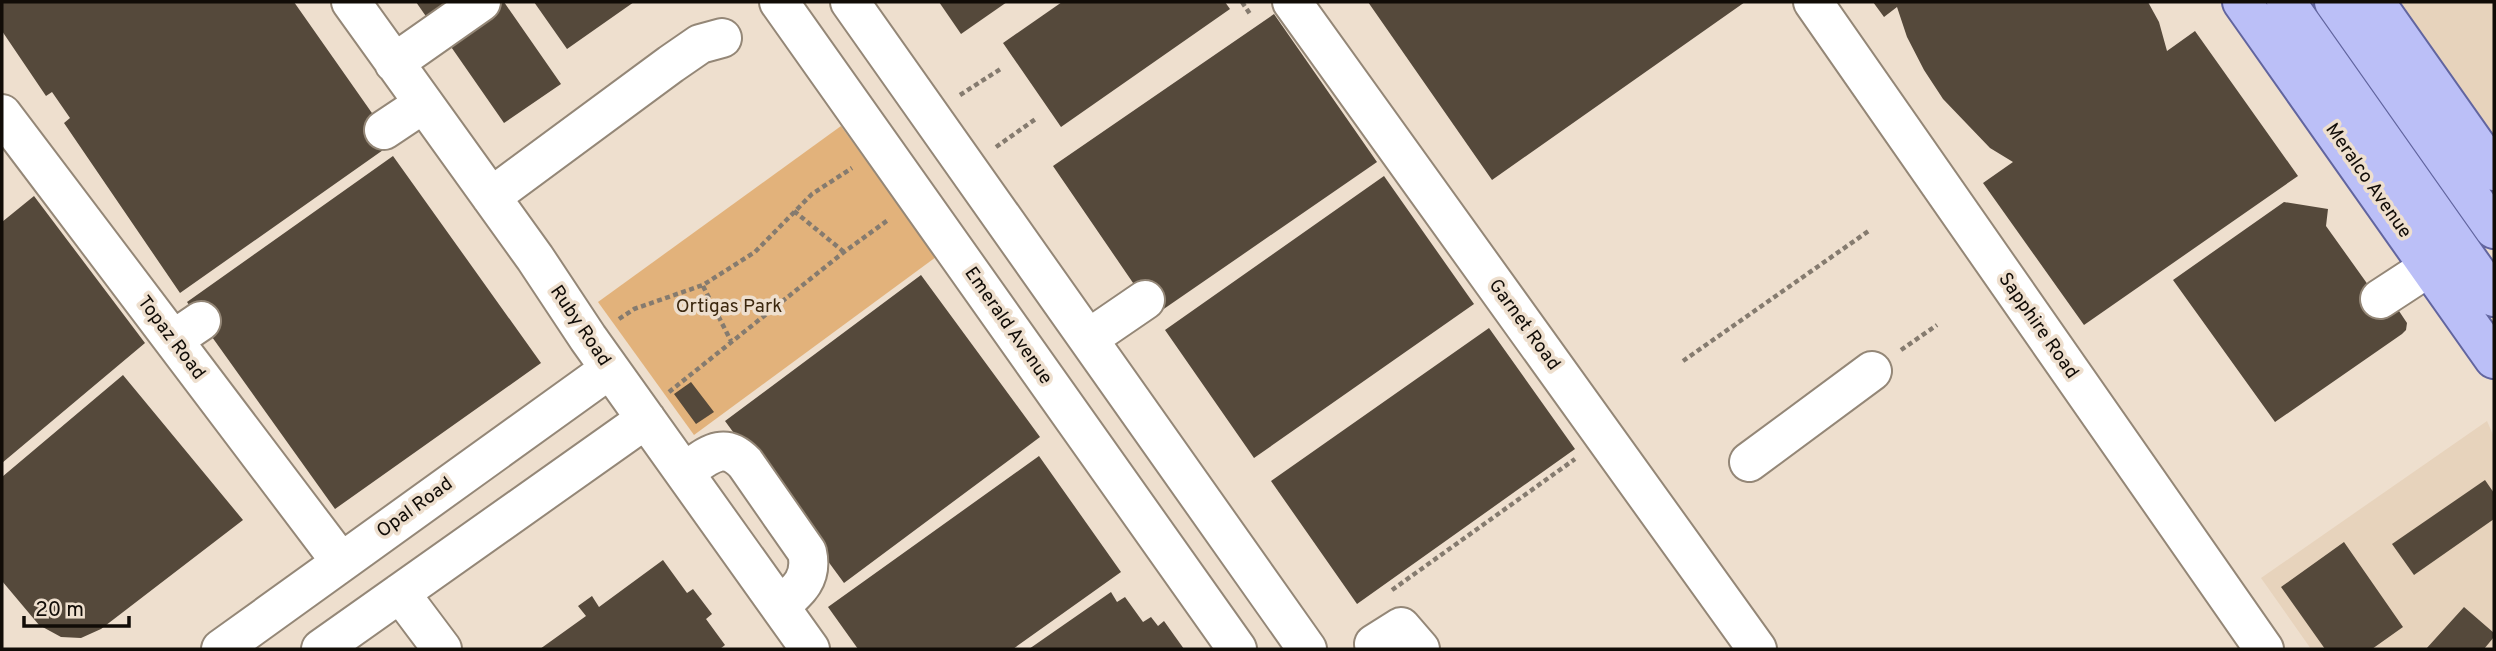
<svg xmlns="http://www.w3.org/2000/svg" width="2496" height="651" viewBox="0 0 2496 651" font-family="Overpass,sans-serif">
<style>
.built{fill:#e7d3bc}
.green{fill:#e2b27b}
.building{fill:#55493b}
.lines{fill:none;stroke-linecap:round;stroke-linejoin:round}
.minor-casing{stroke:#948777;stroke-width:42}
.major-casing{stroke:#62659f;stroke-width:42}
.path{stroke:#857b6f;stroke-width:4.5;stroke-dasharray:5 3.5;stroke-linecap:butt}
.minor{stroke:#fff;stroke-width:38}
.major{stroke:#bbbff7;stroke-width:38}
.labels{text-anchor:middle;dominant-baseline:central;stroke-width:7;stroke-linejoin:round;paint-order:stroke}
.street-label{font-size:19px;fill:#110c07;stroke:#eedfce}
.park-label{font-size:19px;fill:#3c280f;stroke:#eedfce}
</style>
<rect width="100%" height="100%" fill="#eedfce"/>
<!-- built -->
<path class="built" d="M2388,2H2494V154Z
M2487,421L2494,437V649H2311L2261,578Z"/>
<!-- green -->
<path class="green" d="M841,126L936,257L694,435L598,302Z"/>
<!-- building -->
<path class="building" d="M2,2H294L393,143L180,293L64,123L70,118L52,92L46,96L2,31Z
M416,2H466L432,25Z
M504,2L561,84L504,123L447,41Z
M534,2H634L567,49Z
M939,2H1007L961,34Z
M1062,2H1225L1230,9L1061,127L1003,43Z
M1368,2H1745L1492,180Z
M1873,2H2148L2159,22L2167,51L2195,31L2298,176L2084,325L1983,183L2013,162L1990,148L1943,99L1924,70L1907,37L1897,7L1884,17Z
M1274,14L1377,162L1155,315L1053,166Z
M393,156L541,363L335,509L187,302Z
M1384,176L1474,304L1254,458L1165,330Z
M34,196L145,343L2,463V222Z
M2284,202L2328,209L2326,226L2386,310L2399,311L2407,323L2406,330L2402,334L2275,422L2173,280Z
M921,275L1040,437L844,583L725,421Z
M1489,328L1575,449L1357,604L1271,481Z
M123,375L243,520L101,629L81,638L61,637L39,625L2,581V477Z
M691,382L714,412L696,424L674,394Z
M1039,456L1121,572L1013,649H858L828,607Z
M2485,480L2494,493V519L2414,575L2392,544Z
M2344,542L2403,627L2372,649H2325L2281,587Z
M663,560L687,593L693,589L712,614L706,619L725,645L720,649H540L586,616L578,606L592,596L599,607Z
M1111,592L1117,602L1125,597L1143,622L1151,617L1158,626L1164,621L1184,649H1029Z
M2464,607L2494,633V637L2484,649H2426Z"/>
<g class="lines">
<!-- minor casing -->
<g class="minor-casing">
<path id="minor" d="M351,2L535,258L588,338L810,649
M779,2L1237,649
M850,2L1307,649
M1292,2L1757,649
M1813,2L2264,649
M394,63L481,2
M2,114L341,562
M384,130L423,104
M491,197L671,64L700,44L722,38
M2380,299L2429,267
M1088,339L1145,300
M173,340L201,321
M1749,462L1872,371
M684,472C706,458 722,439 745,463L807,552C813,578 799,590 780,606
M400,593L442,649
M1374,644L1401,627L1420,649
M221,649L610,369
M321,649L646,419"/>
</g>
<!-- major casing -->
<g class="major-casing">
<path id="major" d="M2242,2L2494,359
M2286,2L2494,297
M2334,2L2494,229
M2375,2L2494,171"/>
</g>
<!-- path -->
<path class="path" d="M1242,2L1250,14
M960,95L1002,68
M996,147L1037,118
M794,211L844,252
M703,286L731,341
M619,319L634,309L703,285L755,252L812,194L852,168
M1901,350L1937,325
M1683,361L1870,230
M669,392L844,252L888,220
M1392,590L1575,459"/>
<!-- minor -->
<use href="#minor" class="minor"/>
<!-- major -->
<use href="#major" class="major"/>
</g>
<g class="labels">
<!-- street labels -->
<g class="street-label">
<text transform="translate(2368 181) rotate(55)">Meralco Avenue</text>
<text transform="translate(1524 325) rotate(54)">Garnet Road</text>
<text transform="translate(580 326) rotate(56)">Ruby Road</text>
<text transform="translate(1008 326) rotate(55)">Emerald Avenue</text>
<text transform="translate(2038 326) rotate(55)">Sapphire Road</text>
<text transform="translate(171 338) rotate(53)">Topaz Road</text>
<text transform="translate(415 508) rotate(-36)">Opal Road</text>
</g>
<!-- park labels -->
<g class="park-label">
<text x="729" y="307">Ortigas Park</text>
</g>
</g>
<!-- border -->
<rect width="2496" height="651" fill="none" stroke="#110c07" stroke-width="7"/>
<!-- scale -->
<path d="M24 616v10h105v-10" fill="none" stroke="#110c07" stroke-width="3.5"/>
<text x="35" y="616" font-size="21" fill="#110c07" stroke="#eedfce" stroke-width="5" paint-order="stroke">20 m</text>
</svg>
